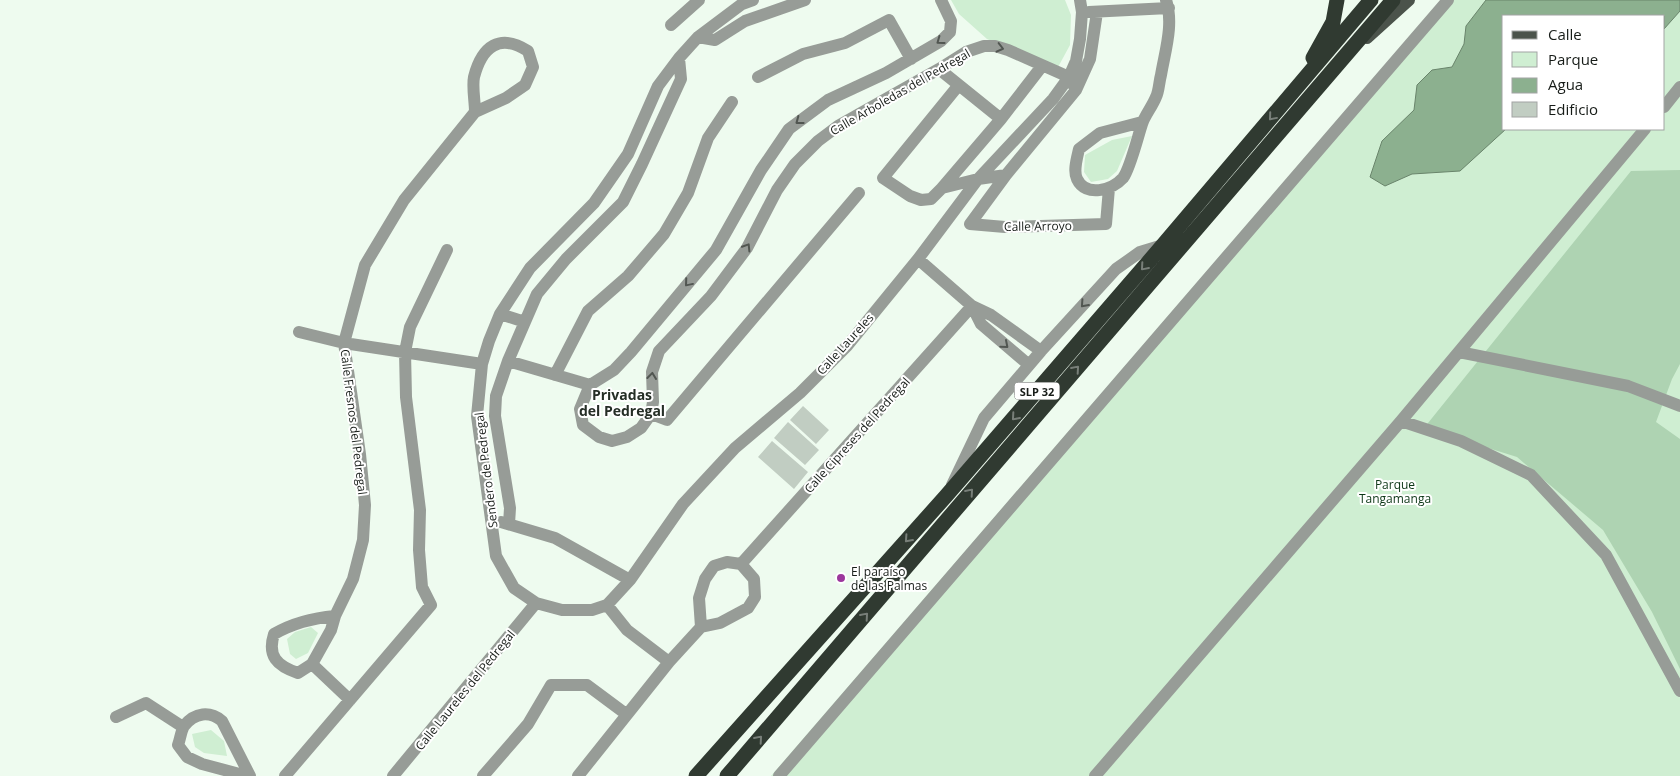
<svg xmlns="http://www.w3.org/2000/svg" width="1680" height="776" viewBox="0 0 1680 776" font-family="'Open Sans',sans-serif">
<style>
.green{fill:#cfeed2;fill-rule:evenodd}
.forest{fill:#aed3b2}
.water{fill:#8cb08f;stroke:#69846b}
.building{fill:#c1cdc2}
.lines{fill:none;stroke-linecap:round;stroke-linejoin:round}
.street{stroke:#979c97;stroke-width:12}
.primary{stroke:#4b534b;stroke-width:12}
.highway{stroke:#303a31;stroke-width:15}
.oneway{stroke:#515651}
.oneway2{stroke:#787f79}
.poi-dot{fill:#9c379c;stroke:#fff;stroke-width:2}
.labels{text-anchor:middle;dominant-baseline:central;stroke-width:4;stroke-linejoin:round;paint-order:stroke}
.shield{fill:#fff;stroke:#5d605d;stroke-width:1}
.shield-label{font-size:11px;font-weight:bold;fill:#171c18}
.street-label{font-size:12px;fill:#171c18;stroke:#fff}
.park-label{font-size:12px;fill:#0c3616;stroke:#fff}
.poi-label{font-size:12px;fill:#171c18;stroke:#fff;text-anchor:start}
.neighbourhood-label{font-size:14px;font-weight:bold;fill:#252e26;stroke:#fff}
</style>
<rect width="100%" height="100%" fill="#eefbef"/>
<!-- green -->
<path class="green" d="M951,0H1065L1071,15L1070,45L1057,69L987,39L959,14Z
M1441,0H1680V776H771ZM1504,16H1664V129H1504Z
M1132,136L1117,171L1108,179L1091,182L1084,172L1085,155L1112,140Z
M311,627L318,633L308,653L296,659L290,654L287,639L295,632Z
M211,730L224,741L227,756L204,753L195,747L192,734Z"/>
<!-- forest -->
<path class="forest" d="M1680,170V364L1672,379L1656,422L1680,439V669L1652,612L1603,530L1517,457L1424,428L1631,171Z"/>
<!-- water -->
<path class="water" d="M1486,0H1680V11L1664,29V16H1504V129H1506L1460,171L1412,174L1385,186L1370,177L1382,141L1414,110L1417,85L1432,70L1452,67L1464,44L1466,26Z"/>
<!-- building -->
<path class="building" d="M803,406L829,430L816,444L790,420Z
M788,422L819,450L805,465L774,438Z
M772,441L808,472L794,489L758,457Z"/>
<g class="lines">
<!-- street -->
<path class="street" d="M753,0L742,4L698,37L679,58L658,86L628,154L594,203L530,268L500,314L489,341L482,364L477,416L496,556L514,588L536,603L562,610H592L607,605L630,580L683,504L735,448L800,393L847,346L918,259L978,179L1053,99L1069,77L1076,61L1080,39L1082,12L1080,0
M941,0L951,21L950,32L941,41L886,73L828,100L789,129L761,170L716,250L631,352L614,370L590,385L580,409L583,425L599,437L612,441L627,437L641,428L651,414L653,402L652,372L659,351L711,296L747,248L777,190L795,164L818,141L838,126L939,69L966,52L984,46H995L1008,50L1069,77L1076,90
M1089,12L1169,8
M671,25L699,0
M698,37L715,40L745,21L805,0
M939,69L1001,119
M758,77L803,54L845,43L889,20L911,59
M958,86L883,178L910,196L921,200L931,199L942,188L978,179L1006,175
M1664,107L1680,87
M1142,122L1100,133L1079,149C1077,158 1073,171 1077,179C1086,198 1112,190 1123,178C1130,169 1138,136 1142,124C1145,115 1152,107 1156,97C1159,91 1159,82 1161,75C1165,51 1174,24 1166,0
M942,188L1001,119L1042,66
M970,224L1006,175L1076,90L1090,59L1097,12
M970,224L1005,227L1106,224L1109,188
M918,259L972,306L991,315L1041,351
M972,306L981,324L1029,365
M500,314L525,322
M299,332L344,343L482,364
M1459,352L1628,386L1680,406
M508,361L590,385
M555,375L588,311L628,276L664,234L688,193L708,138L732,102
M651,414L667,420L859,193
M1401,421L1461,441L1531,475L1606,555L1680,691
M952,485L984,418L1041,351L1116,269L1140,252L1163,245
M501,522L555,538L630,580
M509,524L510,508L495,416L496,396L508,361L537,294L566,259L623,202L642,164L681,79L679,58
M741,564L972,306
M607,605L627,630L669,662
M335,616C313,618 293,623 274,634C267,656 277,666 298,673L312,664L331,630L335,616L353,579L363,540L365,505L360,454L344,343L365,265L404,200L475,112L506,98L525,85L533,67L528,51C500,33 482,46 474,77C472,87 475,101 475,112
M312,664L350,700
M116,717L146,703L183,727
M247,776L202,764L187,757L178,745C180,740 181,731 184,726C195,712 210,711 222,721L250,776
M285,776L431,605L422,587L419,550L420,510L406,397L405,352L410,327L447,250
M393,776L536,603
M483,776L528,724L551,685H587L626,714
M578,776L669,662L701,627L720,623L748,608L755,597L754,579L741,564L727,562L714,566L705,579L699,598L701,627
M779,776L1448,0
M1095,776L1401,421L1645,129"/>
<!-- primary -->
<path class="primary" d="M1367,38L1409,0"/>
<!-- highway -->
<path class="highway" d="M1313,58L1333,22L1337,0
M696,776L946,496L1163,245L1371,0
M727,776L1393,0"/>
</g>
<!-- one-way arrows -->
<defs><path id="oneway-chevron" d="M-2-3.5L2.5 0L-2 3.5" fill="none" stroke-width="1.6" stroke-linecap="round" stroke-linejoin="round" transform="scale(1.25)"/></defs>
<g class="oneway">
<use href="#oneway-chevron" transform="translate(940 41) rotate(144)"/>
<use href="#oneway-chevron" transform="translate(1000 48) rotate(14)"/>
<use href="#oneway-chevron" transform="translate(799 121) rotate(143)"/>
<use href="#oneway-chevron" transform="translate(747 247) rotate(-58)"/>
<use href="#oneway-chevron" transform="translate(688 283) rotate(130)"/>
<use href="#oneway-chevron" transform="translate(1084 304) rotate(132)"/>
<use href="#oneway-chevron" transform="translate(1005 345) rotate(41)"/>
<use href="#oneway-chevron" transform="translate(652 376) rotate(-83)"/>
</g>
<g class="oneway2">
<use href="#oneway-chevron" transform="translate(1272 117) rotate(130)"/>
<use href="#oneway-chevron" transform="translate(1144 267) rotate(131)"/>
<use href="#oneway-chevron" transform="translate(1076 369) rotate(-49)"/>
<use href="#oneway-chevron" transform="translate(1015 417) rotate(131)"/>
<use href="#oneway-chevron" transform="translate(970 492) rotate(-49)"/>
<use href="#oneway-chevron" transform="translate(908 539) rotate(132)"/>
<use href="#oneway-chevron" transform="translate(865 616) rotate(-49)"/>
<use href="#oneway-chevron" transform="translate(759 739) rotate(-49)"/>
</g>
<!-- markers -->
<circle class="poi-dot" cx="841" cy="578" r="5"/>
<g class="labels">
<!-- shield labels -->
<rect class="shield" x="1014.5" y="382.5" width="45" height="17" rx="4"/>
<g class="shield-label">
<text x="1037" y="391">SLP 32</text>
</g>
<!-- street labels -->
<g class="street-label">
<text transform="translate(900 92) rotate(-30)">Calle Arboledas del Pedregal</text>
<text transform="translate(1038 226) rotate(-1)">Calle Arroyo</text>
<text transform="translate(845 344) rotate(-48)">Calle Laureles</text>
<text transform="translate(354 422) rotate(83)">Calle Fresnos del Pedregal</text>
<text transform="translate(857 435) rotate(-48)">Calle Cipreses del Pedregal</text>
<text transform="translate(486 470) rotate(-97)">Sendero de Pedregal</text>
<text transform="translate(465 690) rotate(-51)">Calle Laureles del Pedregal</text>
</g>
<!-- park labels -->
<g class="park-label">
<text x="1395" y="484">Parque<tspan x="1395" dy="14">Tangamanga</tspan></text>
</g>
<!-- poi labels -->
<g class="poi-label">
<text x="851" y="571">El paraíso<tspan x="851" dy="14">de las Palmas</tspan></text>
</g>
<!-- neighbourhood labels -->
<g class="neighbourhood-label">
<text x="622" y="394">Privadas<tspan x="622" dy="16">del Pedregal</tspan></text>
</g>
</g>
<!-- legend -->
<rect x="1502" y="15" width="162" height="115" fill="#ffffff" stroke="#a2a4a3"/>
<rect x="1512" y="31" width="25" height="8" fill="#4b534b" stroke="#a2a4a3"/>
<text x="1548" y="40" font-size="15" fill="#171c18">Calle</text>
<rect x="1512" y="52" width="25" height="15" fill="#cfeed2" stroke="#a2a4a3"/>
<text x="1548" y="65" font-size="15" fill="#171c18">Parque</text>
<rect x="1512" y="78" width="25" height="15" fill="#8cb08f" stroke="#a2a4a3"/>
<text x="1548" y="90" font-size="15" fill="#171c18">Agua</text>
<rect x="1512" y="102" width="25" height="15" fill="#c1cdc2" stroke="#a2a4a3"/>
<text x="1548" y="115" font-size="15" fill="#171c18">Edificio</text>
</svg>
